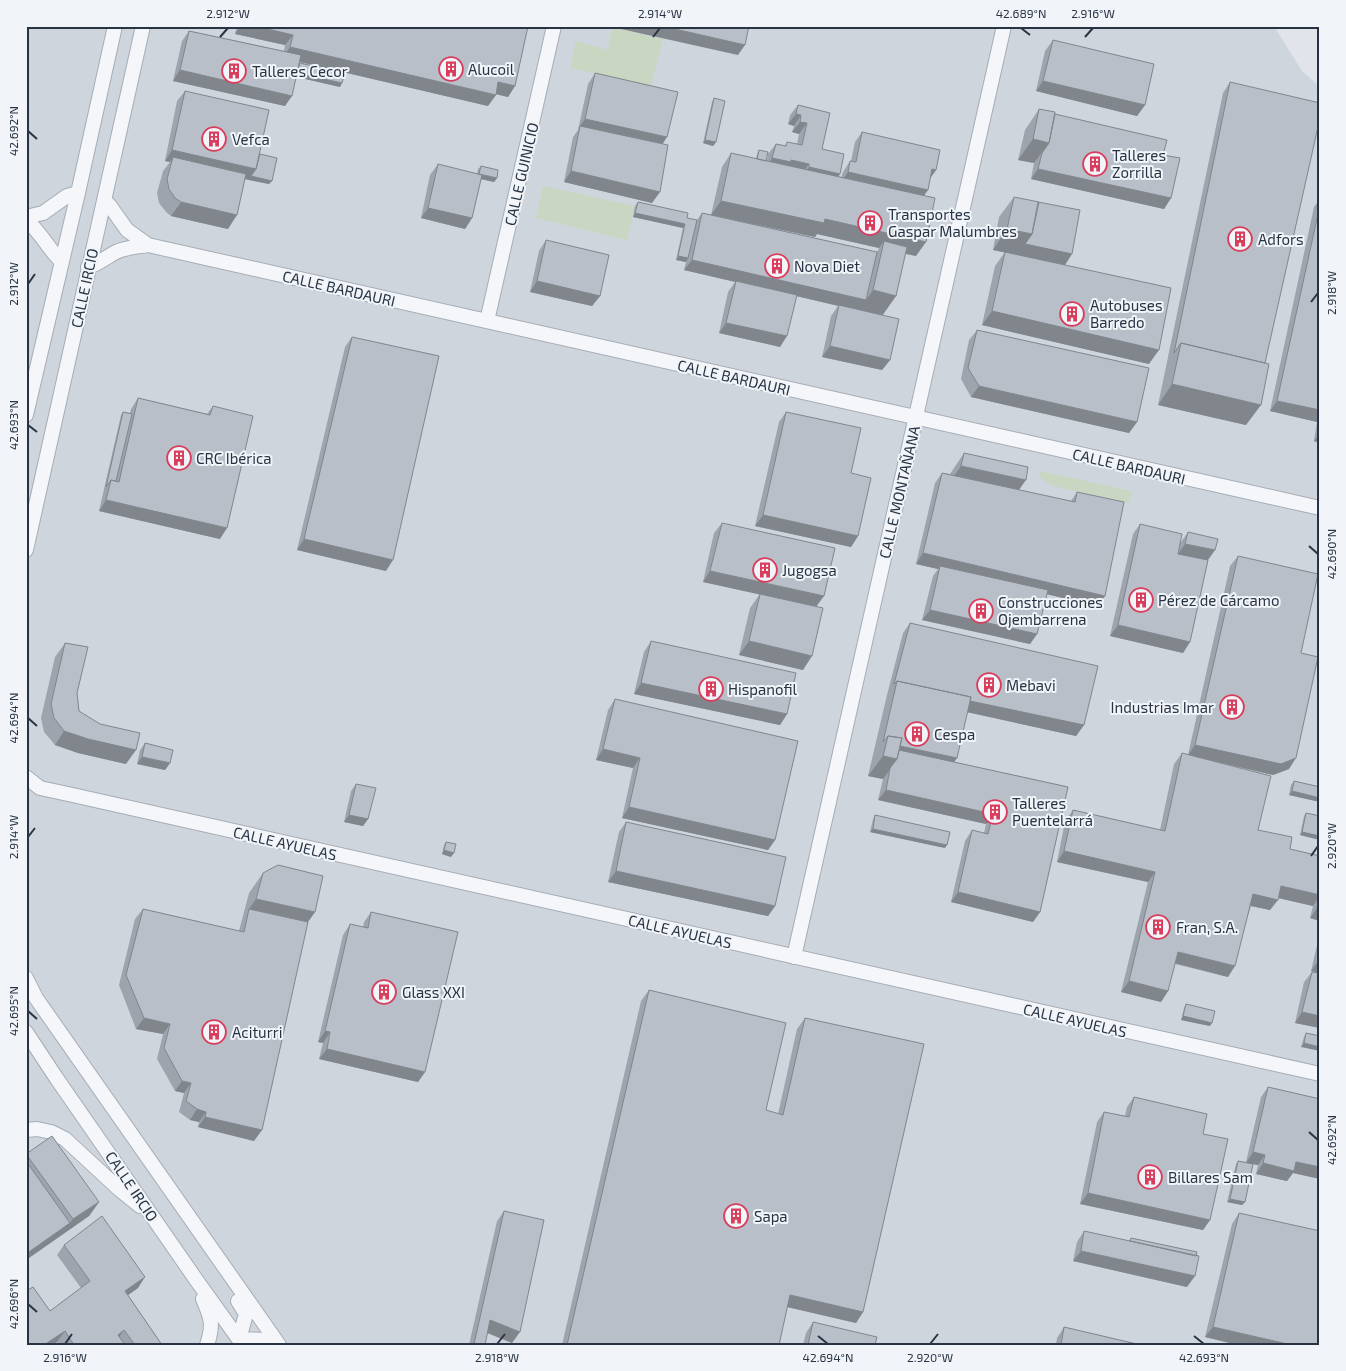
<svg xmlns="http://www.w3.org/2000/svg" width="1346" height="1371" viewBox="0 0 1346 1371" font-family="'Exo 2',sans-serif">
<style>
.built{fill:#cfd5dd}
.green{fill:#c8d6c2}
.lines{fill:none;stroke-linecap:round;stroke-linejoin:round}
.street-casing{stroke:#a6acb6;stroke-width:16}
.street{stroke:#f4f6f9;stroke-width:14}
.wall{fill:#9ea4ad}
.shaded-wall{fill:#81868d}
.building{fill:#b8bfc9;stroke:#81868d}
.ticks{fill:none;stroke:#283444;stroke-width:2}
.labels{text-anchor:middle;dominant-baseline:central;stroke-width:4;stroke-linejoin:round;paint-order:stroke}
.poi-label{font-size:15px;fill:#283444;stroke:#f1f4f8;text-anchor:start}
.street-label{font-size:15px;fill:#283444;stroke:#f1f4f8}
.neatline{fill:none;stroke:#283444;stroke-width:2}
.ticks-label{font-size:12px;text-anchor:middle;fill:#283444}
</style>
<rect width="100%" height="100%" fill="#e1e5eb"/>
<!-- built -->
<path class="built" d="M26,26H1274L1302,71L1320,87V1345H26Z"/>
<!-- green -->
<path class="green" d="M612,27L663,39L651,86L570,68L576,41L608,50Z
M543,186L635,206L627,240L536,218Z
M1039,471L1132,491L1129,503L1054,486L1041,479Z"/>
<g class="lines">
<!-- street casing -->
<g class="street-casing">
<path id="street" d="M104,200L110,206L127,230L148,245
M26,217L43,213L67,196L78,193
M26,220C41,232 48,249 62,262
M88,267C99,264 106,257 116,252C126,247 137,247 148,245L1320,508
M487,321L554,26
M26,415L78,193L115,26
M26,550L143,26
M26,777L40,788L68,794L1320,1074
M794,957L1004,26
M26,978L36,998L279,1345
M26,1032L57,1079L197,1281L243,1345
M26,1130L37,1129L51,1132L65,1139L119,1189L140,1206
M203,1299C211,1318 214,1324 207,1345
M238,1301L246,1314L239,1339
M239,1339L266,1340L269,1345"/>
</g>
<!-- street -->
<use href="#street" class="street"/>
</g>
<!-- wall -->
<path class="wall" d="M237,26H528L515,86L508,97L496,94L488,106L300,62V63L342,83L340,87L297,77L285,106L173,81L182,41L189,31L284,51L285,45L235,34Z
M1053,40L1145,105L1137,116L1036,91L1045,51Z
M595,73L663,144L652,203L564,182L573,137L578,130L588,84Z
M1230,82L1265,363L1246,425L1158,405L1223,93Z
M185,91L260,154L269,184L245,179L228,229L171,216L166,212L159,203L157,193L163,171L170,162L165,161L177,101Z
M714,98L716,142L713,146L703,143L712,102Z
M798,105L822,149L840,174L838,177L841,178L843,172L850,161H851L855,142L862,132L936,170L930,178L924,196L916,256L905,254L896,296L882,315L890,360L882,370L822,357L831,316L838,306L796,296L780,347L719,333L728,292L735,282L684,270L686,262L676,260L683,228L633,217L635,206L638,202L687,218L697,220L702,213L877,252L879,248L817,234L815,237L711,215L722,167L731,153L756,159L757,154L759,150L767,161L768,154L776,144L785,146L787,142L797,144L799,134L792,132L794,126L788,124L790,115Z
M1039,109L1055,114L1163,155L1171,198L1164,209L1031,179L1034,163L1018,160L1025,130Z
M438,164L477,174L478,169L481,166L497,178L494,182L481,179L472,218L465,229L421,218L430,175Z
M1014,197L1065,265L993,250L999,217Z
M1320,199V443L1314,441L1317,422L1270,411L1314,207Z
M546,240L600,296L592,306L530,292L539,251Z
M1005,252L1149,364L982,325L995,266Z
M977,330L1137,422L1129,433L971,397L961,379L969,340Z
M352,337L386,571L297,550L345,347Z
M138,398L207,414L213,406L220,539L99,511L121,415L123,412L130,413L131,409Z
M786,412L851,473L858,536L851,547L755,526L779,422Z
M964,453L1019,490L1071,501L1077,492L1105,596L1097,606L1047,594L1037,634L1030,644L922,620L933,576L938,569L916,564L935,483L942,473L950,474Z
M722,523L816,606L803,670L739,655L750,608L760,594L703,582L714,533Z
M1140,524L1181,542L1188,532L1215,550L1208,560L1190,642L1183,653L1110,636L1133,534Z
M1238,556L1301,653L1289,769L1273,775L1191,756L1258,830L1290,849L1320,856V921L1310,918L1313,906L1278,898L1270,910L1251,906L1228,977L1175,964L1168,991L1161,1002L1121,992L1148,882L1057,862L1065,821L1073,810L1160,830L1174,764L1182,753L1188,755L1230,566Z
M910,623L1084,725L1076,736L967,712L957,758L954,762L1068,787L1040,912L1033,922L951,902L965,841L972,830L984,833L986,824L878,800L883,779L868,776L887,695L903,633Z
M651,641L787,714L780,725L634,694L644,652Z
M65,643L77,693L79,711L126,764L78,753L55,745L44,732L41,718L55,657Z
M615,699L775,840L768,850L622,818L633,768L596,760L608,710Z
M145,743L170,763L165,770L137,764L140,750Z
M1294,781L1320,787V802L1289,795L1291,785Z
M356,784L368,819L363,826L344,822L351,791Z
M1306,813L1320,816V840L1300,835L1304,816Z
M875,815L945,848L870,832L873,819Z
M626,822L775,906L768,916L608,882L619,832Z
M446,842L451,857L442,854L444,845Z
M263,873L315,912L308,922L254,1141L198,1127L199,1122L190,1120L179,1112L184,1093L175,1091L157,1059L163,1034L136,1029L119,985L135,919L143,909L239,931L249,893Z
M371,912L425,1072L418,1082L319,1059L323,1043L318,1042L343,935L350,924L363,927L364,922Z
M1320,932V973L1311,971Z
M1312,972L1320,1028L1295,1023L1304,982Z
M649,990L766,1110L778,1114L797,1029L805,1018L863,1312L856,1323L787,1307L779,1345H562L641,1001Z
M1186,1004L1210,1026L1181,1020L1184,1008Z
M1306,1033L1320,1036L1301,1047L1304,1037Z
M1268,1087L1320,1099V1179L1293,1173L1287,1181L1256,1174L1258,1165L1253,1164L1245,1202L1242,1205L1227,1202L1236,1164L1238,1161L1246,1162L1261,1097Z
M1134,1097L1203,1134L1210,1220L1203,1230L1080,1204L1097,1122L1104,1112L1125,1116L1127,1107Z
M26,1154L99,1202L89,1216L26,1260Z
M504,1211L512,1343L487,1333L485,1345H469L497,1221Z
M1239,1213L1317,1345H1238L1205,1337L1232,1224Z
M1084,1231L1129,1241L1131,1238L1187,1287L1073,1261L1077,1242Z
M64,1245L138,1288L128,1295L162,1345H59L57,1342L54,1344L26,1345L50,1311L81,1288L57,1255Z
M813,1322L875,1345H803L806,1333Z
M1064,1327L1141,1345H1056L1057,1338Z"/>
<!-- shaded-wall -->
<path class="shaded-wall" d="M240,26H255L293,35L285,45L235,34Z
M613,26H662L745,45L738,55L612,27Z
M290,47L496,95L488,106L283,58Z
M180,70L292,96L285,106L173,81Z
M294,72L342,83L340,87L292,76Z
M1043,81L1145,105L1137,116L1036,91Z
M498,82L515,86L508,97L491,93Z
M796,114L801,115L794,126L788,124Z
M585,119L667,137L660,148L580,126L577,130Z
M800,122L807,123L799,134L792,132Z
M1033,139L1049,143L1034,163L1018,160Z
M705,140L716,142L713,146L703,143Z
M172,150L256,169L249,180L171,162L173,157L170,162L165,161Z
M772,158L791,160L809,164L802,174L765,169Z
M809,167L840,174L832,184L802,178Z
M932,169L936,170L929,180Z
M1038,169L1171,198L1164,209L1031,179Z
M571,171L660,192L652,203L564,182Z
M848,172L928,190L921,200L841,182Z
M479,174L497,178L494,182L476,178Z
M251,176L272,181L269,184L249,180Z
M721,201L825,219L926,242L916,256L882,248L884,241L879,248L817,234L815,237L711,215Z
M181,202L237,215L228,229L171,216Z
M428,208L472,218L465,229L421,218Z
M635,213L685,224L683,228L633,217Z
M1007,229L1032,234L1072,254L1065,265L993,250Z
M678,256L688,258L686,262L676,260Z
M692,260L866,300L873,290L896,296L882,316L684,270Z
M537,281L600,296L592,306L530,292Z
M992,311L1159,350L1149,364L982,325Z
M726,323L787,336L780,347L719,333Z
M830,346L890,360L882,370L822,357Z
M1172,384L1261,405L1246,425L1158,405Z
M979,386L1137,422L1129,433L971,397Z
M1277,401L1320,410V418L1317,422L1270,411Z
M1320,433V443L1314,441Z
M961,466L1026,480L1011,501L947,486Z
M106,500L227,528L220,539L99,511Z
M763,515L858,536L851,547L755,526Z
M304,539L393,560L386,571L297,550Z
M1185,544L1215,550L1200,571L1171,564Z
M923,553L1105,596L1097,606L939,569L940,566L938,569L916,564Z
M710,571L824,596L816,607L703,582Z
M930,610L1037,634L1030,644L922,620Z
M1118,625L1190,642L1183,653L1110,636Z
M749,641L812,656L803,670L739,655Z
M641,683L787,714L780,725L634,694Z
M896,685L1084,725L1076,736L893,696Z
M64,731L136,750L126,764L78,753L55,745Z
M886,743L957,758L947,772L896,761L883,779L868,776L883,756Z
M1195,745L1296,758L1289,769L1273,775L1188,755Z
M603,749L640,758L633,768L596,760Z
M142,757L170,763L165,770L137,764Z
M886,790L993,814L986,824L878,800Z
M1292,791L1320,798V802L1289,795Z
M629,807L775,840L768,850L622,818Z
M349,815L368,819L363,826L344,822Z
M873,829L947,845L945,848L870,832Z
M1302,832L1320,836V840L1300,835Z
M444,850L454,853L451,857L442,854Z
M1064,851L1155,872L1148,882L1057,862Z
M616,871L775,906L768,916L608,882Z
M1281,886L1320,895V896L1313,906L1274,897Z
M958,892L1040,912L1033,922L951,902Z
M1253,894L1278,900L1270,910L1246,905Z
M256,899L315,912L300,933L249,909L242,919Z
M1317,908H1320V921L1310,918Z
M1178,952L1235,966L1228,977L1171,962Z
M1318,961H1320V973L1311,971Z
M1129,981L1168,991L1161,1002L1121,992Z
M1302,1012L1320,1016V1028L1295,1023Z
M1183,1016L1212,1023L1210,1026L1181,1020Z
M144,1018L170,1024L163,1034L136,1029Z
M325,1031L330,1032L323,1043L318,1042Z
M1304,1043L1320,1047V1051L1301,1047Z
M327,1049L425,1072L418,1082L319,1059Z
M182,1081L191,1083L184,1093L175,1091Z
M197,1109L206,1112L199,1122L190,1120Z
M205,1117L262,1130L254,1141L198,1127Z
M1253,1152L1265,1155L1258,1165L1246,1163Z
M1296,1162L1320,1167V1179L1293,1173L1287,1181L1256,1174L1263,1163Z
M1088,1193L1210,1220L1203,1230L1080,1204Z
M1230,1199L1245,1202L1242,1205L1227,1202Z
M99,1202L89,1216L26,1260V1254L70,1223L73,1219Z
M1081,1251L1195,1276L1187,1287L1073,1261Z
M145,1277L138,1288L118,1302L125,1291Z
M790,1295L863,1312L856,1323L783,1306Z
M490,1320L520,1332L512,1343L483,1331Z
M1213,1327L1292,1345H1238L1205,1337Z
M124,1330L117,1340L118,1335Z
M65,1331L57,1342L53,1345H44Z"/>
<!-- building -->
<path class="building" d="M255,26H528L515,86L498,82L496,95L290,47L293,35Z
M662,26H749L745,45Z
M189,31L301,55L292,96L180,70Z
M1053,40L1154,64L1145,105L1043,81Z
M300,63L345,73L342,83L297,73Z
M595,73L678,92L667,137L585,119Z
M1230,82L1320,103V118L1265,363L1181,343L1174,353Z
M185,91L269,110L256,169L172,150Z
M714,98L725,101L716,142L705,140Z
M798,105L830,113L822,149L844,154L840,174L809,167V164L791,160V162L772,158L776,144L786,146L787,142L802,145L807,123L800,122L801,115L796,114Z
M1039,109L1055,112L1049,143L1033,139Z
M1055,114L1167,140L1163,155L1180,158L1171,198L1038,169L1042,153L1049,143Z
M580,126L668,145L660,192L571,171Z
M862,132L940,150L936,170L932,169L928,190L848,172L850,161L856,162Z
M759,150L768,152L766,161L757,159Z
M731,153L935,198L926,242L825,219L824,223L721,201Z
M260,154L277,158L272,181L251,176L256,169Z
M173,157L246,174L237,215L181,202L175,198L169,189L167,179Z
M438,164L482,175L472,218L428,208Z
M481,166L498,170L497,178L479,174Z
M1014,197L1039,202L1032,234L1007,229Z
M638,202L688,213L687,218L697,220L688,258L678,256L685,224L635,213Z
M1038,202L1080,210L1072,254L1025,244L1032,234Z
M1320,205V410L1277,401Z
M702,213L877,252L866,300L692,260Z
M546,240L609,255L600,296L537,281Z
M884,241L907,247L896,296L873,290Z
M1005,252L1171,288L1159,350L992,311Z
M736,281L797,295L787,336L726,323Z
M839,305L899,319L890,360L830,346Z
M977,330L1149,368L1137,422L979,386L968,368Z
M352,337L439,356L393,560L304,539Z
M1181,343L1269,364L1261,405L1172,384Z
M138,398L210,415L213,406L253,416L227,528L106,500L111,480L119,482Z
M123,412L132,414L116,481L111,480L106,487Z
M786,412L861,428L851,473L871,478L858,536L763,515Z
M964,453L1028,467L1026,480L961,466Z
M942,473L1075,502L1077,492L1124,502L1105,596L923,553Z
M722,523L835,548L824,596L710,571Z
M1140,524L1182,534L1178,554L1208,560L1190,642L1118,625Z
M1188,532L1218,539L1215,550L1185,544Z
M1238,556L1318,574L1301,653L1318,657L1296,758L1281,764L1195,745Z
M940,566L1048,590L1037,634L930,610Z
M760,594L823,608L812,656L749,641Z
M910,623L1098,666L1084,725L970,701L971,697L897,681L894,684Z
M651,641L796,673L787,714L641,683Z
M65,643L88,647L77,693L79,711L100,724L140,733L136,750L88,739L64,731L54,718L51,704Z
M897,681L971,697L957,758L900,746L902,738L888,736L883,742Z
M615,699L798,741L775,840L629,807L640,758L603,749Z
M888,736L902,738L897,759L883,756Z
M145,743L173,750L170,763L142,757Z
M899,750L1068,787L1040,912L958,892L972,830L988,834L993,814L886,790L890,768L897,759Z
M1182,753L1271,776L1258,830L1292,837L1290,849L1320,856V895L1281,886L1278,900L1253,894L1235,966L1178,952L1168,991L1129,981L1155,872L1064,851L1073,810L1165,831Z
M1294,781L1320,787V798L1292,791Z
M356,784L376,788L368,819L349,815Z
M1306,813L1320,816V836L1302,832Z
M875,815L950,832L947,845L873,829Z
M626,822L786,857L775,906L616,871Z
M446,842L456,844L454,853L444,850Z
M278,865L323,876L315,912L256,899L263,873Z
M1320,897V908H1317Z
M143,909L244,932L249,909L308,922L262,1130L205,1117L206,1112L197,1109L186,1101L191,1083L182,1081L164,1048L170,1024L144,1018L126,975Z
M371,912L458,932L425,1072L327,1049L330,1032L325,1031L350,924L368,928Z
M1312,972L1320,973V1016L1302,1012Z
M649,990L786,1023L766,1110L783,1115L805,1018L924,1044L863,1312L790,1295L779,1345H567Z
M1186,1004L1215,1011L1212,1023L1183,1016Z
M1306,1033L1320,1036V1047L1304,1043Z
M1268,1087L1320,1099V1167L1296,1162L1294,1171L1263,1163L1265,1155L1253,1152Z
M1134,1097L1207,1114L1203,1134L1228,1139L1210,1220L1088,1193L1104,1112L1129,1117Z
M52,1136L99,1202L73,1219L26,1154Z
M26,1161L70,1223L26,1254Z
M1238,1161L1253,1164L1245,1202L1230,1199Z
M504,1211L544,1220L520,1332L490,1320L485,1345L474,1344Z
M1239,1213L1320,1231V1332L1317,1345H1292L1213,1327Z
M102,1216L145,1277L125,1291L162,1345H135L124,1330L118,1335L125,1345H74L65,1331L44,1345H26V1291L33,1287L50,1311L90,1281L64,1245Z
M1084,1231L1199,1256L1195,1276L1081,1251Z
M1131,1238L1197,1252L1196,1256L1130,1241Z
M813,1322L877,1337L875,1345H808Z
M1064,1327L1141,1345H1061Z"/>
<!-- ticks -->
<path class="ticks" d="M1021,28L1030,35M220,37L228,28M653,37L660,28M1085,37L1093,28M28,131L37,139M28,284L35,274M1311,302L1318,293M28,425L37,432M1309,546L1318,554M28,718L37,726M28,837L35,828M1311,856L1318,846M28,1011L37,1019M1309,1132L1318,1140M28,1304L37,1312M818,1336L828,1344M1194,1336L1204,1344M65,1344L72,1334M497,1344L505,1334M930,1344L938,1334"/>
<!-- icons -->
<defs>
<g id="building-ring" transform="scale(1.25)"><circle r="9.5" fill="#f1f4f8" stroke="#d93d5c" stroke-width="1.5"/><path d="M-4-6H4V6H1V3H-1V6H-4ZM-2.5-4.3h1.7v1.8h-1.7ZM.8-4.3h1.7v1.8H.8ZM-2.5-1h1.7V.8h-1.7ZM.8-1h1.7V.8H.8Z" fill="#d93d5c"/></g>
</defs>
<g fill-rule="evenodd">
<use href="#building-ring" x="451" y="69"/>
<use href="#building-ring" x="234" y="71"/>
<use href="#building-ring" x="214" y="139"/>
<use href="#building-ring" x="1095" y="164"/>
<use href="#building-ring" x="870" y="223"/>
<use href="#building-ring" x="1240" y="239"/>
<use href="#building-ring" x="777" y="266"/>
<use href="#building-ring" x="1072" y="314"/>
<use href="#building-ring" x="179" y="458"/>
<use href="#building-ring" x="765" y="570"/>
<use href="#building-ring" x="1141" y="600"/>
<use href="#building-ring" x="981" y="611"/>
<use href="#building-ring" x="989" y="685"/>
<use href="#building-ring" x="711" y="689"/>
<use href="#building-ring" x="1232" y="707"/>
<use href="#building-ring" x="917" y="734"/>
<use href="#building-ring" x="995" y="812"/>
<use href="#building-ring" x="1158" y="927"/>
<use href="#building-ring" x="384" y="992"/>
<use href="#building-ring" x="214" y="1032"/>
<use href="#building-ring" x="1150" y="1177"/>
<use href="#building-ring" x="736" y="1216"/>
</g>
<g class="labels">
<!-- poi labels -->
<g class="poi-label">
<text x="468" y="69">Alucoil</text>
<text x="252" y="71">Talleres Cecor</text>
<text x="232" y="139">Vefca</text>
<text x="1112" y="155">Talleres<tspan x="1112" dy="17">Zorrilla</tspan></text>
<text x="888" y="214">Transportes<tspan x="888" dy="17">Gaspar Malumbres</tspan></text>
<text x="1258" y="239">Adfors</text>
<text x="794" y="266">Nova Diet</text>
<text x="1090" y="305">Autobuses<tspan x="1090" dy="17">Barredo</tspan></text>
<text x="196" y="458">CRC Ibérica</text>
<text x="782" y="570">Jugogsa</text>
<text x="1158" y="600">Pérez de Cárcamo</text>
<text x="998" y="602">Construcciones<tspan x="998" dy="17">Ojembarrena</tspan></text>
<text x="1006" y="685">Mebavi</text>
<text x="728" y="689">Hispanofil</text>
<text x="1214" y="707" text-anchor="end">Industrias Imar</text>
<text x="934" y="734">Cespa</text>
<text x="1012" y="803">Talleres<tspan x="1012" dy="17">Puentelarrá</tspan></text>
<text x="1176" y="927">Fran, S.A.</text>
<text x="402" y="992">Glass XXI</text>
<text x="232" y="1032">Aciturri</text>
<text x="1168" y="1177">Billares Sam</text>
<text x="754" y="1216">Sapa</text>
</g>
<!-- street labels -->
<g class="street-label">
<text transform="translate(521 174) rotate(-77)">CALLE GUINICIO</text>
<text transform="translate(84 288) rotate(-78)">CALLE IRCIO</text>
<text transform="translate(339 288) rotate(13)">CALLE BARDAURI</text>
<text transform="translate(734 377) rotate(13)">CALLE BARDAURI</text>
<text transform="translate(1129 466) rotate(13)">CALLE BARDAURI</text>
<text transform="translate(899 492) rotate(-77)">CALLE MONTAÑANA</text>
<text transform="translate(285 843) rotate(13)">CALLE AYUELAS</text>
<text transform="translate(680 931) rotate(13)">CALLE AYUELAS</text>
<text transform="translate(1075 1020) rotate(13)">CALLE AYUELAS</text>
<text transform="translate(132 1186) rotate(56)">CALLE IRCIO</text>
</g>
</g>
<!-- border -->
<rect width="1346" height="1371" fill="none" stroke="#f1f4f8" stroke-width="55"/>
<rect x="28" y="28" width="1290" height="1316" class="neatline"/>
<g class="ticks-label">
<text x="228" y="18">2.912°W</text>
<text x="660" y="18">2.914°W</text>
<text x="1021" y="18">42.689°N</text>
<text x="1093" y="18">2.916°W</text>
<text transform="translate(14 131) rotate(-90)" y="4">42.692°N</text>
<text transform="translate(14 284) rotate(-90)" y="4">2.912°W</text>
<text transform="translate(1332 293) rotate(-90)" y="4">2.918°W</text>
<text transform="translate(14 425) rotate(-90)" y="4">42.693°N</text>
<text transform="translate(1332 554) rotate(-90)" y="4">42.690°N</text>
<text transform="translate(14 718) rotate(-90)" y="4">42.694°N</text>
<text transform="translate(14 837) rotate(-90)" y="4">2.914°W</text>
<text transform="translate(1332 846) rotate(-90)" y="4">2.920°W</text>
<text transform="translate(14 1011) rotate(-90)" y="4">42.695°N</text>
<text transform="translate(1332 1140) rotate(-90)" y="4">42.692°N</text>
<text transform="translate(14 1304) rotate(-90)" y="4">42.696°N</text>
<text x="65" y="1362">2.916°W</text>
<text x="497" y="1362">2.918°W</text>
<text x="828" y="1362">42.694°N</text>
<text x="930" y="1362">2.920°W</text>
<text x="1204" y="1362">42.693°N</text>
</g>
</svg>
